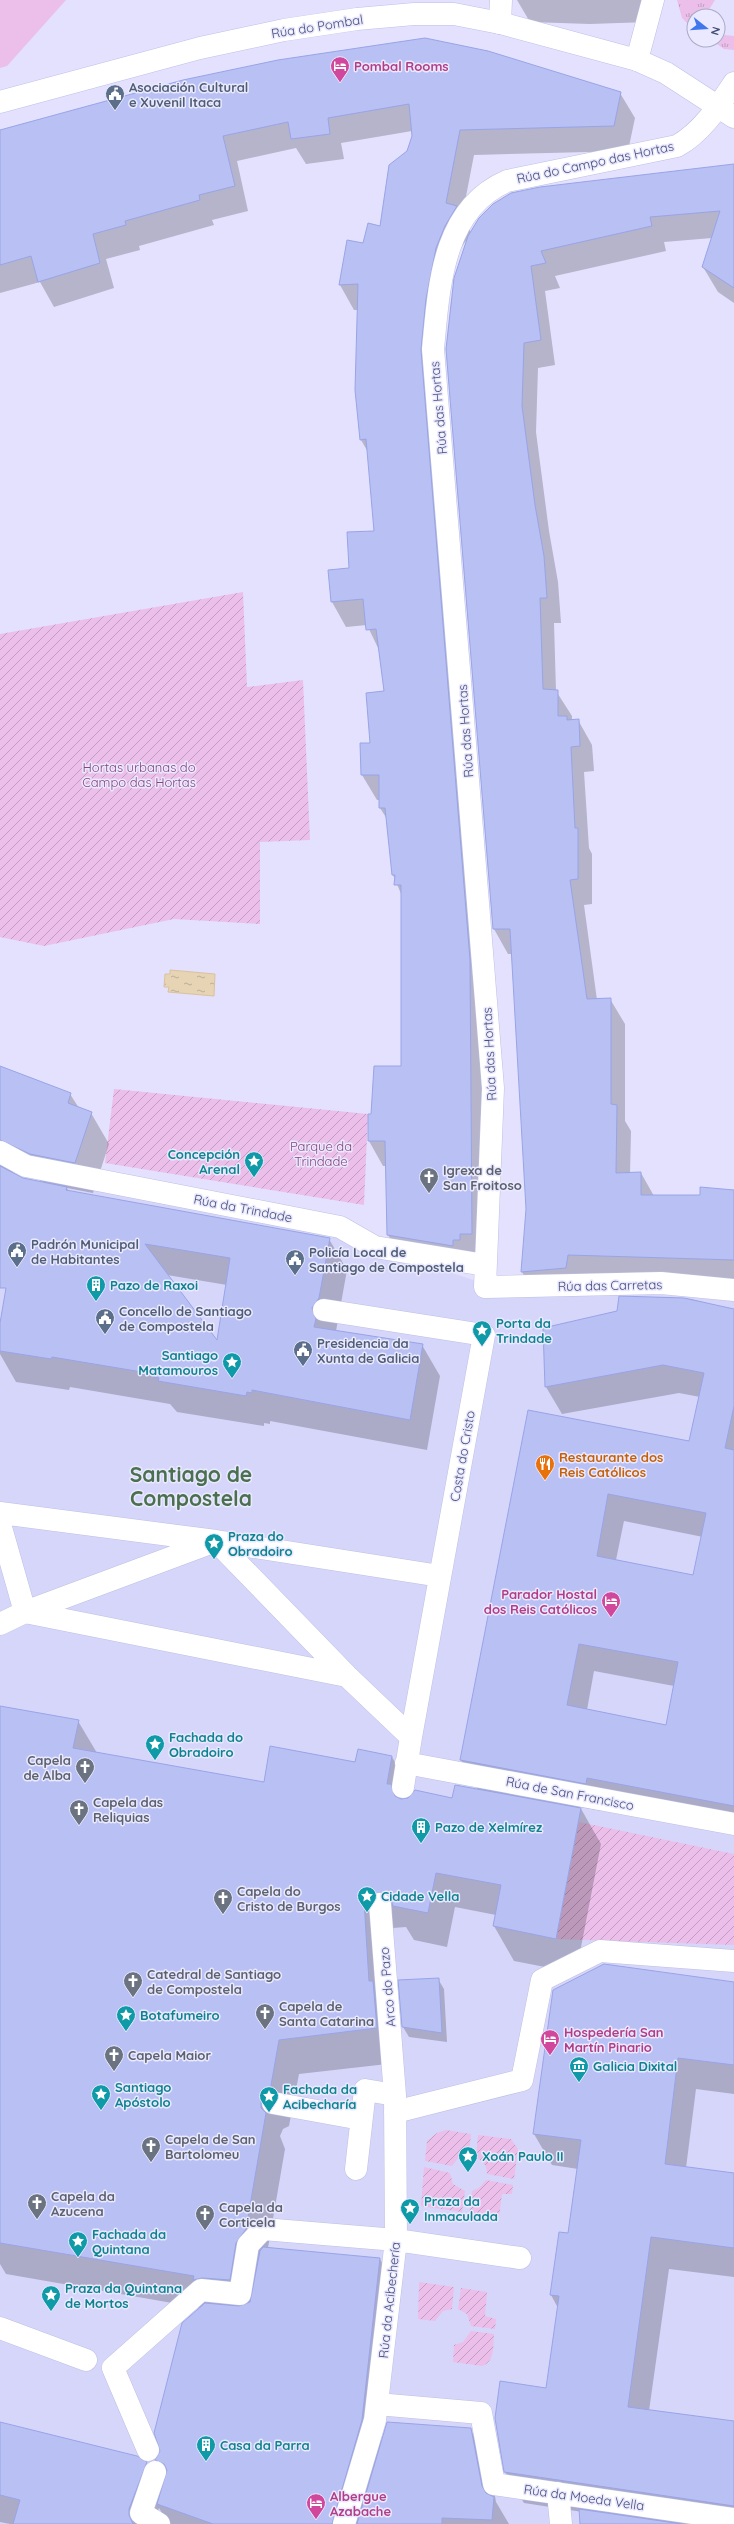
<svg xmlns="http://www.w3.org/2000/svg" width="734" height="2524" viewBox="0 0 734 2524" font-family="Quicksand,sans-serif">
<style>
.residential{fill:#d6d6fa}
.grass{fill:url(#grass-tufts)}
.park{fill:#ebbfe9}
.garden{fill:url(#garden-furrows)}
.water{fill:url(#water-ripples);stroke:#dac29b}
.shadow{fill:#0003;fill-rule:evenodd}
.building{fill:#b8c0f4;stroke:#98a4e7;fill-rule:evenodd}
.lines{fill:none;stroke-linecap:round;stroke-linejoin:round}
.street-casing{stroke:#bdc0e2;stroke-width:23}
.secondary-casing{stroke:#bdc0e9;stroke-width:23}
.street{stroke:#fff;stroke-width:22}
.secondary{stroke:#fff;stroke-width:22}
.labels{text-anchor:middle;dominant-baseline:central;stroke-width:3;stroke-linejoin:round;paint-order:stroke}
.street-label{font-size:13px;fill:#474f76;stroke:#eae9ff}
.hotel-label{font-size:13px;font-weight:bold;fill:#b23c85;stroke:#eae9ff;text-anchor:start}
.service-label{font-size:13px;font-weight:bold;fill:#4e5e75;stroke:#eae9ff;text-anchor:start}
.park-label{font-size:13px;fill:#88447d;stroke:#eae9ff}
.culture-label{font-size:13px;font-weight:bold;fill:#0d838f;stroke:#eae9ff;text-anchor:start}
.worship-label{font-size:13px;font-weight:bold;fill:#5b616d;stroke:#eae9ff;text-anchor:start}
.food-label{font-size:13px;font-weight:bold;fill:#c56008;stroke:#eae9ff;text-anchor:start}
.town-label{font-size:21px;font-weight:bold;fill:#4a704f;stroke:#eae9ff}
</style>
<defs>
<pattern id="grass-tufts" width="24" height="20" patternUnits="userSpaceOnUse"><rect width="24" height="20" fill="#ebbfe9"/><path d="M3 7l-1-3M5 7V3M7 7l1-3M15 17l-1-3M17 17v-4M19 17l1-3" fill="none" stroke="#c09ec1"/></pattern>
<pattern id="garden-furrows" width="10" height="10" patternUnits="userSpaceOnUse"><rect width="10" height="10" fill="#ebbfe9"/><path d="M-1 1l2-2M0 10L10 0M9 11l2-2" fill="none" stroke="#c09ec1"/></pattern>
<pattern id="water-ripples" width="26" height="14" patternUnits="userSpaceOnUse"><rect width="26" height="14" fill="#e7d4b5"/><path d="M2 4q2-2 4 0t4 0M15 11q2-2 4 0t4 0" fill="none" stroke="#bdae98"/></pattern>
</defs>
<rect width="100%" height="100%" fill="#e3e1fd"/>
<!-- residential -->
<path class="residential" d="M0,1157L327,1231L512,1293L618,1291L734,1301V2524H0Z"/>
<!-- grass -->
<path class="grass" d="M677,0H715L705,16H694V30L682,18Z
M725,35L734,36V50L724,49L711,40H718V37Z"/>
<!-- park -->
<path class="park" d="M0,0H66L7,66L0,68Z"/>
<!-- garden -->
<path class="garden" d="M243,592L247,687L303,680L310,840L260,842V924L174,919L44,946L0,937V634Z
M114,1089L368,1114L364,1205L105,1163Z
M579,1822L734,1854V1945L556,1939Z
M446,2130L471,2134L469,2154L459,2157L452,2166L425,2161L427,2141L437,2133Z
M478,2135L511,2139L518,2149L514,2179L487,2174L486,2166L476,2156Z
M424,2167L450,2173L453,2184L465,2191L462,2212L421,2206Z
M486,2180L513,2185L512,2194H502L499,2218L469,2214L472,2191L479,2188Z
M419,2282L454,2287L452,2309L443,2311L435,2321L418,2319Z
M461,2288L487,2292L485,2316L496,2319L495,2329L471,2326L467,2314L458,2309Z
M471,2331L494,2334C493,2346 495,2362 482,2366L453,2362L454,2345L463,2342Z"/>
<!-- water -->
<path class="water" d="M170,970L215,974L214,996L168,992L169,987H164L165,974H170Z"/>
<!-- shadow -->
<path class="shadow" d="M517,0H648V22L590,24L530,22Z
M184,81L620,93L635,118L628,151L474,155L462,217L471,232L734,170V303L718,292L703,267L712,238L664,242L666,251L555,276L560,288L545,291L555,365L538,368L536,432L549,531L558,582L561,623H554L556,691L572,716V721L578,720L592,745L594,771L584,772L589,848L592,854V904L584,905L597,1000L610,999L625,1024V1121L631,1131L630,1174L641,1173L654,1196H701L734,1191V1284L536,1297L522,1272L527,1209L513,954H508L494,929L447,349L451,302L467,239L459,251L439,325L484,986L486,1259L402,1260L388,1235L387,1166H383L369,1141L372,1115L402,1067V896L393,875L387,819L380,808V800H377L362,775L385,692L380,652L367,625L346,627L332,602L329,571L350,569L375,532L368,452L361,440L358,310H354L340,285L364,244L381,227L413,136L412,131L341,143L344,159L306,164L296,148L237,161L248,211L212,220L214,225L139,246L140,250L106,259L114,288L54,307L40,282L0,293V132Z
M0,1067L70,1094L79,1108L91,1113L109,1144L93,1193L67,1188L69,1192L329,1239L347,1270L336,1331L422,1345L440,1376L427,1450L270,1421V1424L264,1423V1426L177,1412L170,1404L70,1387L69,1390L16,1382L0,1354V1330L8,1285L0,1281ZM18,1170L43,1182V1183L20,1178L10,1173ZM167,1275L227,1285L217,1343Z
M620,1297H660L691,1299L734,1310V1830L603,1805L602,1811L580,1807L601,1844L576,1973L514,1961L494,1926L496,1915L455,1907L447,1947L414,1940L406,1927L393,1928L388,1936L396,2063L299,2074L289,2126L283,2129L280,2136L285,2149L268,2248L380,2259L398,2291L381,2444L470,2429L489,2460L496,2502L509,2524H169L159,2508L153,2524H10L0,2522V2423L146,2463L162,2491L166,2477L156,2460L162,2451L201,2308L6,2274L0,2264V1707L78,1721L97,1753L265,1783L392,1757L412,1791L411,1796L453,1799L478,1790L461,1760L529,1412L690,1442L700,1397L679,1393L562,1414L546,1387L618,1312ZM624,1521L703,1537L694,1576L616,1560ZM594,1671L674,1686L667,1726L587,1710Z
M438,1979L444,1989L447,2042L409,2037L403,2027Z
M734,1983V2094L696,2089L686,2168L734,2174V2277L669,2269L649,2411L734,2422V2524H661L524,2503L505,2472L547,2389L558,2308L551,2295L569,2234L578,2169L552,2165L534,2134Z"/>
<!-- building -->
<path class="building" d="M425,38L488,51L621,92L614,126L460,130L446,203L457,206L445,226L436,248L426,299L421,350L470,960L472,1234H460V1240H453V1246L387,1235L385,1141H368V1114H371L374,1066H401V885H394L395,875H392L385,808H379V775H361L360,743H370L366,693L384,691L376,629L366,630L363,599L331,602L328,570L349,568L347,532L374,531L366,439L360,440L355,390L358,284L339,285L347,240L363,243L368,223L380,226L389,165L407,151L412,136L409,104L328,118L330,134L291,139L288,122L223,136L235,186L199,195L200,200L125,221L126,225L93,234L100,263L38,282L31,256L0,265V130L183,80L278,60Z
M734,164V288L702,267L720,211L650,217L652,226L541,251L546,263L531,266L541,340L524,343L522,406L535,505L544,556L547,598H540L543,689L558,690V716H567V720L579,719L580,746L571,747L575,828H578V879L570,880L587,999L611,998V1104L617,1105L616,1173L641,1172V1195H700V1187L734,1190V1260L568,1255L566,1268L521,1272L526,1209L510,929H493L446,349L454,278L468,236L479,218L493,204L511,193L540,187Z
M0,1066L71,1093L68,1103L92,1112L75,1163L30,1154L0,1140Z
M0,1166L23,1178L67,1187L66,1190L330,1238L319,1298L312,1308L316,1319L314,1327L423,1344L410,1420L252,1390V1393L247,1392L246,1396L158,1381L159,1378L153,1377L154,1374L52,1357L51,1359L0,1351V1323L6,1288H0ZM145,1244L230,1258L217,1340Z
M619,1296L684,1298L734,1309V1406L725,1448L734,1450V1806L587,1778L586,1784L460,1760L528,1410L689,1441L704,1373L663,1365L545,1387L543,1328L617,1311ZM608,1494L706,1513L693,1575L597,1556ZM579,1644L678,1662L666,1725L567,1705Z
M0,1706L79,1720L73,1748L264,1782L270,1746L355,1762L358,1749L392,1756L387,1784H391L395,1796L401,1799L408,1798L415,1790L452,1798L455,1785L581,1808L556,1939L493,1926L501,1885L436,1873L428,1913L393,1906L390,1897L385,1893L373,1894L368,1901H364L369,1981H373L377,2028L279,2040L270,2091L264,2095L261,2100V2108L266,2113L246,2229L236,2243L230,2280L202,2278L193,2280L194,2276L0,2243Z
M604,1964L734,1982V2065L678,2058L665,2164L734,2173V2248L651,2237L628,2407L734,2421V2506L504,2472L495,2418L500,2381L546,2388L559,2296L550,2295L559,2232L568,2233L581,2140L533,2134L553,1990Z
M439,1978L442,2033L402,2027L398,1980Z
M263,2247L380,2258L362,2420L332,2524H213L157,2504L167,2470L164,2464L155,2460L160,2451L154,2433L182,2323L205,2303L239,2306L250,2302L260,2251Z
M0,2422L137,2456L147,2462L129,2509V2515L133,2524H13L20,2500L0,2495Z
M387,2422L471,2428L482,2486L486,2493L494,2497L492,2520L442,2518V2524H357Z
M579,2509L682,2524H580Z"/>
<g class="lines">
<!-- street casing -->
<g class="street-casing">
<path id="street" d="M500,23L501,0
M637,60L653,0
M734,83C718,107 702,132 677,146L507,181C442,209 439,287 433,349L493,1088L485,1287L661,1283L734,1290
M0,1152L26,1166L340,1227L375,1247L485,1265
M324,1310L484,1335L411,1737
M0,1513L216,1541L440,1576
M0,1524L25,1612L347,1676
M216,1541L347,1676L411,1737L403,1787
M0,1624L25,1612L213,1542
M406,1763L734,1824
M273,2103L361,2119
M395,2112L522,2080L542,1980L600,1951L734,1961
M356,2169L365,2090L395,2095
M0,2328L86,2360
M377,2404L481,2413L494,2484L734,2519
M148,2450L113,2368L201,2290L240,2294L248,2245L263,2229L396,2240L520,2258
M155,2472L141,2513L159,2524
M558,2493L561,2524
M344,2524L375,2420L396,2240L395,2095L380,1904"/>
</g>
<!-- secondary casing -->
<g class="secondary-casing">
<path id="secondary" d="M0,102L200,48L284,30L357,19L414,14H454L500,23L637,60L666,73L734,117"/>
</g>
<!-- street -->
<use href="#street" class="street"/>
<!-- secondary -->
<use href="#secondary" class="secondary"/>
</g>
<!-- icons -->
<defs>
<g id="hotel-pin" transform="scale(1)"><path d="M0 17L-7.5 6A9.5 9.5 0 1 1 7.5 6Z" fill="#d1479c" stroke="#eae9ff"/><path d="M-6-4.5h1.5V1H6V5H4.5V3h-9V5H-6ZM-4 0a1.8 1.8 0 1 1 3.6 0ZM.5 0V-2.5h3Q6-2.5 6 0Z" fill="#fff"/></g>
<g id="civic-pin" transform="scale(1)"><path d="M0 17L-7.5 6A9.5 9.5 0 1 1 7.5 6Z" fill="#5c6f8a" stroke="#eae9ff"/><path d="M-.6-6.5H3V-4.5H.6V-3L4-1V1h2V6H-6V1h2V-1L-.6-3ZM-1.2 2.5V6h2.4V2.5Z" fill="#fff"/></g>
<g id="sight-pin" transform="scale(1)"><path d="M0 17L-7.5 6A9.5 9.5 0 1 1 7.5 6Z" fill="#0f9aa8" stroke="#eae9ff"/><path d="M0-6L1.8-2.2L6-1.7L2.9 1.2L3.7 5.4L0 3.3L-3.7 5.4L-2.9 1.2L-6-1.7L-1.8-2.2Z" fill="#fff"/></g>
<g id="church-pin" transform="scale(1)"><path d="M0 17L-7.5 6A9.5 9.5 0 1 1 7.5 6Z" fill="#6b7280" stroke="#eae9ff"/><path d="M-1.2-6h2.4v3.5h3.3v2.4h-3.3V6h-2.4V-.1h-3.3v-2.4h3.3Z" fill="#fff"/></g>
<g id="building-pin" transform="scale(1)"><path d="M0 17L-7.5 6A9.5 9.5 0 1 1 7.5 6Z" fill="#0f9aa8" stroke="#eae9ff"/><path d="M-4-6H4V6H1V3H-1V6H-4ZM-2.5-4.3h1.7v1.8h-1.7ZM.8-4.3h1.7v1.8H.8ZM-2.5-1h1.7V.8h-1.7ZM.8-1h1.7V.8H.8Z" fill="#fff"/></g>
<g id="restaurant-pin" transform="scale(1)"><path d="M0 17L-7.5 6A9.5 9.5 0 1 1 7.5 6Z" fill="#e8710a" stroke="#eae9ff"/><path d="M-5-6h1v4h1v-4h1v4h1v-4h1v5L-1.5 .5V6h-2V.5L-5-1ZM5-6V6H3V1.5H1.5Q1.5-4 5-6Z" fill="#fff"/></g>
<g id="museum-pin" transform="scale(1)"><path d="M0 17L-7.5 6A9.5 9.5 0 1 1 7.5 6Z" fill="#0f9aa8" stroke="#eae9ff"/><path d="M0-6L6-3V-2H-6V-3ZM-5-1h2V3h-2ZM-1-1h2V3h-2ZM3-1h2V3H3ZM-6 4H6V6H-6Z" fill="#fff"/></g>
</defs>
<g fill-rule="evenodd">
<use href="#hotel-pin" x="340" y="66"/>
<use href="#civic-pin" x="115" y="94"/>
<use href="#sight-pin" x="254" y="1161"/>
<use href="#church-pin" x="429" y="1177"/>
<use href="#civic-pin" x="17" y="1251"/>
<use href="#civic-pin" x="295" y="1259"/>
<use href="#building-pin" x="96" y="1285"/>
<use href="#civic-pin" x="105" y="1318"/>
<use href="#sight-pin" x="482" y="1330"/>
<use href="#civic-pin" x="303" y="1350"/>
<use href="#sight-pin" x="232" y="1362"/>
<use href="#restaurant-pin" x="545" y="1464"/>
<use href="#sight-pin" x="214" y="1543"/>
<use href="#hotel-pin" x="611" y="1601"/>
<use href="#sight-pin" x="155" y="1744"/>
<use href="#church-pin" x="85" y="1767"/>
<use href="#church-pin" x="79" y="1809"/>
<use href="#building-pin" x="421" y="1827"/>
<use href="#sight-pin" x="367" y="1896"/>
<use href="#church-pin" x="223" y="1898"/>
<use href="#church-pin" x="133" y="1981"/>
<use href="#church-pin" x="265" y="2013"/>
<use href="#sight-pin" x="126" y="2015"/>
<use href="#hotel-pin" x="550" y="2039"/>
<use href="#church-pin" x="114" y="2055"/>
<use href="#museum-pin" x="579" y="2066"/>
<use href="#sight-pin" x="101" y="2094"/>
<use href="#sight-pin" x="269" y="2096"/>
<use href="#church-pin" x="151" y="2146"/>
<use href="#sight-pin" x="468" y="2156"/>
<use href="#church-pin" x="37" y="2203"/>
<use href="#sight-pin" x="410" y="2208"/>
<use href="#church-pin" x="205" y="2214"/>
<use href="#sight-pin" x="78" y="2241"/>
<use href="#sight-pin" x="51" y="2295"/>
<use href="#building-pin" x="206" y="2445"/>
<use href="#hotel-pin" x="316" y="2503"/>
</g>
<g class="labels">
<!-- street labels -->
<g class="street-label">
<text transform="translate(317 26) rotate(-9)">Rúa do Pombal</text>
<text transform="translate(595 162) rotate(-12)">Rúa do Campo das Hortas</text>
<text transform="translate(438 408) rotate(-95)">Rúa das Hortas</text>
<text transform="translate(465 731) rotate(-94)">Rúa das Hortas</text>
<text transform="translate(489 1054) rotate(-93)">Rúa das Hortas</text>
<text transform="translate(243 1208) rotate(11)">Rúa da Trindade</text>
<text transform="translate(610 1285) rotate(-1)">Rúa das Carretas</text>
<text transform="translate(462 1456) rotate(-80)">Costa do Cristo</text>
<text transform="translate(570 1793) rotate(11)">Rúa de San Francisco</text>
<text transform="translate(387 1987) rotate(-95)">Arco do Pazo</text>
<text transform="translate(389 2300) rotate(-84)">Rúa da Acibechería</text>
<text transform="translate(584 2497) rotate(8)">Rúa da Moeda Vella</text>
</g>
<!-- hotel labels -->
<g class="hotel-label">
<text x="354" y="66">Pombal Rooms</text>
<text x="597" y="1594" text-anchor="end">Parador Hostal<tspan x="597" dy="15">dos Reis Católicos</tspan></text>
<text x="564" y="2032">Hospedería San<tspan x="564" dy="15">Martín Pinario</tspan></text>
<text x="330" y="2496">Albergue<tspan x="330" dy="15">Azabache</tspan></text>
</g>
<!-- service labels -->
<g class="service-label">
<text x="129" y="87">Asociación Cultural<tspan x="129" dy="15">e Xuvenil Itaca</tspan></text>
<text x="31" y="1244">Padrón Municipal<tspan x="31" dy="15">de Habitantes</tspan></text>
<text x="309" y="1252">Policía Local de<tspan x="309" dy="15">Santiago de Compostela</tspan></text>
<text x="119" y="1311">Concello de Santiago<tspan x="119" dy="15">de Compostela</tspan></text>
<text x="317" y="1343">Presidencia da<tspan x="317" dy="15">Xunta de Galicia</tspan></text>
</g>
<!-- park labels -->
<g class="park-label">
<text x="139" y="767">Hortas urbanas do<tspan x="139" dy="15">Campo das Hortas</tspan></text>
<text x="321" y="1146">Parque da<tspan x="321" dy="15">Trindade</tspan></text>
</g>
<!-- culture labels -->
<g class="culture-label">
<text x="240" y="1154" text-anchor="end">Concepción<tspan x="240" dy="15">Arenal</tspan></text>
<text x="110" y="1285">Pazo de Raxoi</text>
<text x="496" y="1323">Porta da<tspan x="496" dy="15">Trindade</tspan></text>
<text x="218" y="1355" text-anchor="end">Santiago<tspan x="218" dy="15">Matamouros</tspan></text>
<text x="228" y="1536">Praza do<tspan x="228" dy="15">Obradoiro</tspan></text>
<text x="169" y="1737">Fachada do<tspan x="169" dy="15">Obradoiro</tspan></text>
<text x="435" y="1827">Pazo de Xelmírez</text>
<text x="381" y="1896">Cidade Vella</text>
<text x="140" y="2015">Botafumeiro</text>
<text x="593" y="2066">Galicia Dixital</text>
<text x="115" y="2087">Santiago<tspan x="115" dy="15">Apóstolo</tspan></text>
<text x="283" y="2089">Fachada da<tspan x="283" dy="15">Acibecharía</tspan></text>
<text x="482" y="2156">Xoán Paulo II</text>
<text x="424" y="2201">Praza da<tspan x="424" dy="15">Inmaculada</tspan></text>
<text x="92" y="2234">Fachada da<tspan x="92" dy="15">Quintana</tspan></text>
<text x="65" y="2288">Praza da Quintana<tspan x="65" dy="15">de Mortos</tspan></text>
<text x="220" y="2445">Casa da Parra</text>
</g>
<!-- worship labels -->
<g class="worship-label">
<text x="443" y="1170">Igrexa de<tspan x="443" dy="15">San Froitoso</tspan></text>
<text x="71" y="1760" text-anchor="end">Capela<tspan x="71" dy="15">de Alba</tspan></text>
<text x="93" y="1802">Capela das<tspan x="93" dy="15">Reliquias</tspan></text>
<text x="237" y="1891">Capela do<tspan x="237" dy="15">Cristo de Burgos</tspan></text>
<text x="147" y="1974">Catedral de Santiago<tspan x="147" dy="15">de Compostela</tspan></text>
<text x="279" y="2006">Capela de<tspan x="279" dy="15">Santa Catarina</tspan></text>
<text x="128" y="2055">Capela Maior</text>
<text x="165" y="2139">Capela de San<tspan x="165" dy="15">Bartolomeu</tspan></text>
<text x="51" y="2196">Capela da<tspan x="51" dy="15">Azucena</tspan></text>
<text x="219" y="2207">Capela da<tspan x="219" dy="15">Corticela</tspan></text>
</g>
<!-- food labels -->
<g class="food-label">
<text x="559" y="1457">Restaurante dos<tspan x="559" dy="15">Reis Católicos</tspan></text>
</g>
<!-- town labels -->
<g class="town-label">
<text x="191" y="1474">Santiago de<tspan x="191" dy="24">Compostela</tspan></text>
</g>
</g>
<!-- north arrow -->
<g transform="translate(706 28) rotate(107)"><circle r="19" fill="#eae9ff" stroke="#a9abc8"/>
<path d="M0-3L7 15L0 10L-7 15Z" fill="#4177ed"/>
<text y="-6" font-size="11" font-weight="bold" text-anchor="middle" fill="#474f76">N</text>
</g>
</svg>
